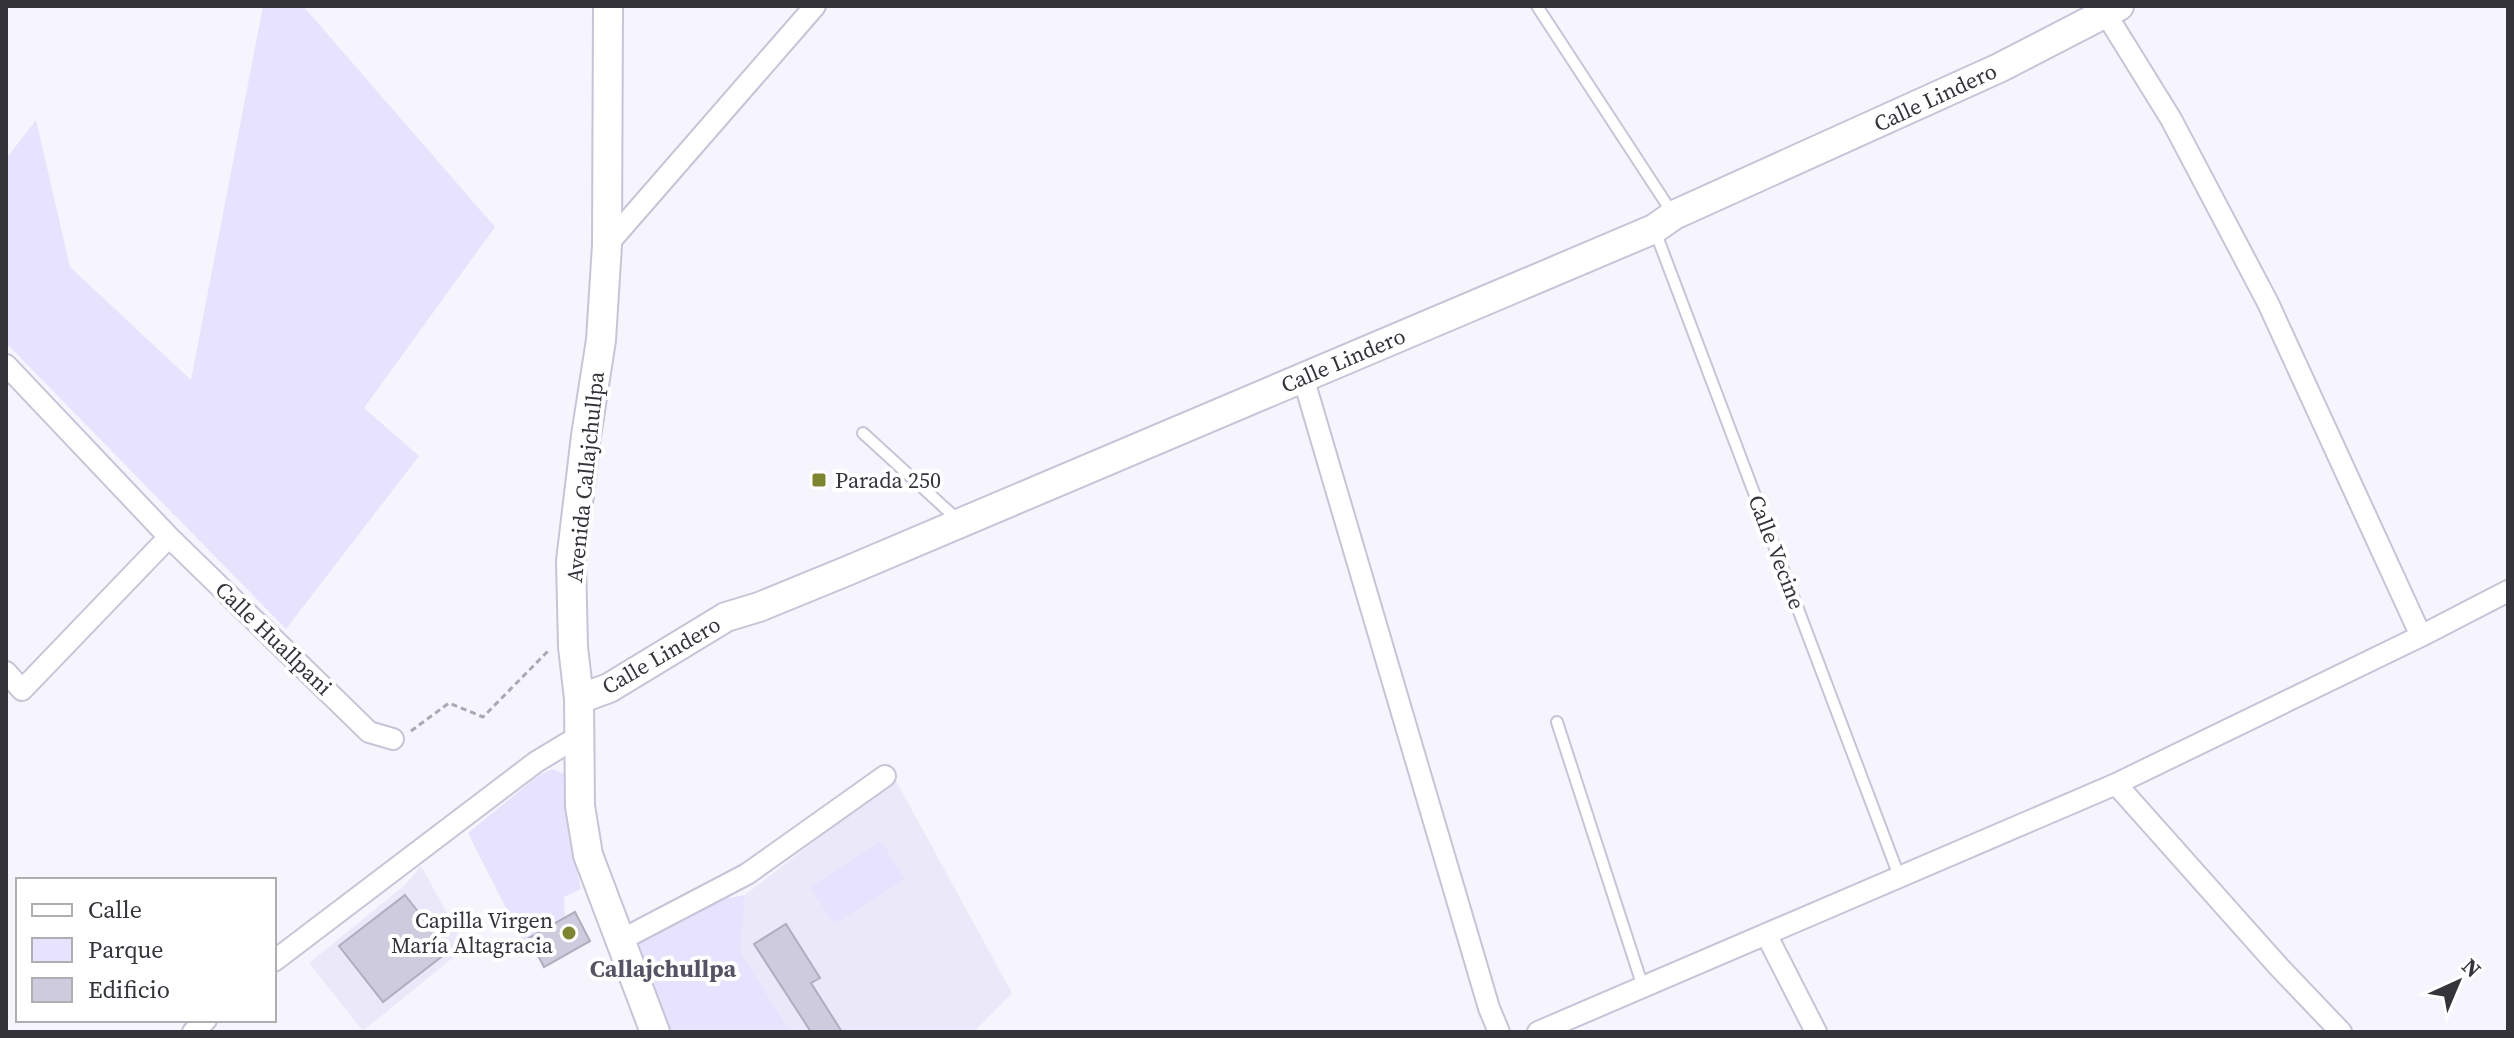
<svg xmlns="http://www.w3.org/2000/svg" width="2514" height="1038" viewBox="0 0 2514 1038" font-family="'Source Serif 4',serif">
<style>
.built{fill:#ebe9f9}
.green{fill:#e7e2fe}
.building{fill:#cecbde;stroke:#b0adbf;stroke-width:2}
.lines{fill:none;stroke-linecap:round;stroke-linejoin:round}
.lane-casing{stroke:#c7c4d7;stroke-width:14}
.street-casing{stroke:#c7c4d7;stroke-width:24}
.secondary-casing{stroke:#c7c4d7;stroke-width:32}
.path{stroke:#aaa9b1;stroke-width:3;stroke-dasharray:6 4;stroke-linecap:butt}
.lane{stroke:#fff;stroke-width:10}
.street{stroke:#fff;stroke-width:20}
.secondary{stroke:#fff;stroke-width:28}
.poi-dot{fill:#7e8530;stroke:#fff;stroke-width:3}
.labels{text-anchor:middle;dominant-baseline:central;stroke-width:8;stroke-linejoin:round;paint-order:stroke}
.street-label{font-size:22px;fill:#35343b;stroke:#fff}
.poi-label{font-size:22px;fill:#35343b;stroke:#fff;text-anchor:start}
.neighbourhood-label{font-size:24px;font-weight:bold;fill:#565364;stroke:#fff}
</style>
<rect width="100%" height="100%" fill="#f6f5fd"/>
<!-- built -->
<path class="built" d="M895,779L1012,993L974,1032H791L741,953L745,895Z
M421,866L466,947L363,1031L309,963L405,885Z"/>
<!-- green -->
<path class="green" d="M263,6H303L495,227L364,408L419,456L286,629L6,343V159L36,120L70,267L191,380Z
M552,769L564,774L569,787L568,832L581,889L564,897L565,918L523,942L468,833L539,775Z
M881,841L905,879L834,924L810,887Z
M745,895L741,953L791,1032H670L638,955L640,940L714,901Z"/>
<!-- building -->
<path class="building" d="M405,895L449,951L383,1002L339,946Z
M575,912L590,941L544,967L529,938Z
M786,924L820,978L811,983L842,1032H811L754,944Z"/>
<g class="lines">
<!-- lane casing -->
<g class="lane-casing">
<path id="lane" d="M1537,6L1673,214
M1655,231L1899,876
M863,433L958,520
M1557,722L1643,987"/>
</g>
<!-- street casing -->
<g class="street-casing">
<path id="street" d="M2101,6L2171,119L2268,303L2421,636
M607,245L815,6
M6,365L169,537L369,732L393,739
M1303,377L1489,1008L1499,1032
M6,672L22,690L169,537
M2116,784L2279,967L2341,1032
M1766,934L1816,1032
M619,941L747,874L885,776
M274,961L536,762L579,736
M193,1032L206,1020
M1538,1032L2116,784L2421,636L2508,591"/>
</g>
<!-- secondary casing -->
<g class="secondary-casing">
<path id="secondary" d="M608,6L607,245L601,340L586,436L571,561L573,647L579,699L580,806L588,855L655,1032
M579,699L609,688L726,617L759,607L847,571L1654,229L1674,215L1999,68L2119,6"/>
</g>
<!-- path -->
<path class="path" d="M411,731L449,703L483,717L550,649"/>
<!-- lane -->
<use href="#lane" class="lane"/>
<!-- street -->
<use href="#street" class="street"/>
<!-- secondary -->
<use href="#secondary" class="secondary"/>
</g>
<!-- markers -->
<g class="poi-dot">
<rect x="811" y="472" width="16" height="16" rx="4"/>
<circle cx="569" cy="933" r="8"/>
</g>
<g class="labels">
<!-- street labels -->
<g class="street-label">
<text transform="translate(1935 97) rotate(-25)">Calle Lindero</text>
<text transform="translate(1343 360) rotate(-23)">Calle Lindero</text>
<text transform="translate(585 477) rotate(-84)">Avenida Callajchullpa</text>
<text transform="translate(1777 552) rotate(69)">Calle Vecine</text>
<text transform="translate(274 638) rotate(44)">Calle Huallpani</text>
<text transform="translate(661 655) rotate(-30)">Calle Lindero</text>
</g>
<!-- poi labels -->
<g class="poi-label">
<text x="835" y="480">Parada 250</text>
<text x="553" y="920" text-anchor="end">Capilla Virgen<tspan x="553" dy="25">María Altagracia</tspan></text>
</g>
<!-- neighbourhood labels -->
<g class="neighbourhood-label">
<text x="663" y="968">Callajchullpa</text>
</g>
</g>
<!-- border -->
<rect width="2514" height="1038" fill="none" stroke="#35343b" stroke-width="16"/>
<!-- legend -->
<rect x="16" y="878" width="260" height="144" fill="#ffffff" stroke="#aeaeb1" stroke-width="2"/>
<rect x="32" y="904" width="40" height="12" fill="#ffffff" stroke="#aeaeb1" stroke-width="2"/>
<text x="88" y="918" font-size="24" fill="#35343b">Calle</text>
<rect x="32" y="938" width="40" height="24" fill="#e7e2fe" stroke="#aeaeb1" stroke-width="2"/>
<text x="88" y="958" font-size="24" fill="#35343b">Parque</text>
<rect x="32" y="978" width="40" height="24" fill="#cecbde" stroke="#aeaeb1" stroke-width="2"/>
<text x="88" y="998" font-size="24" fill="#35343b">Edificio</text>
<!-- north arrow -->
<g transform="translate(2458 982) rotate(44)" stroke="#ffffff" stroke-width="6" paint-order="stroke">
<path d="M0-6L14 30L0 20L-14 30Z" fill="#35343b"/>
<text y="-12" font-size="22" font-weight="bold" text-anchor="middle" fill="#35343b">N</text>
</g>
</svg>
